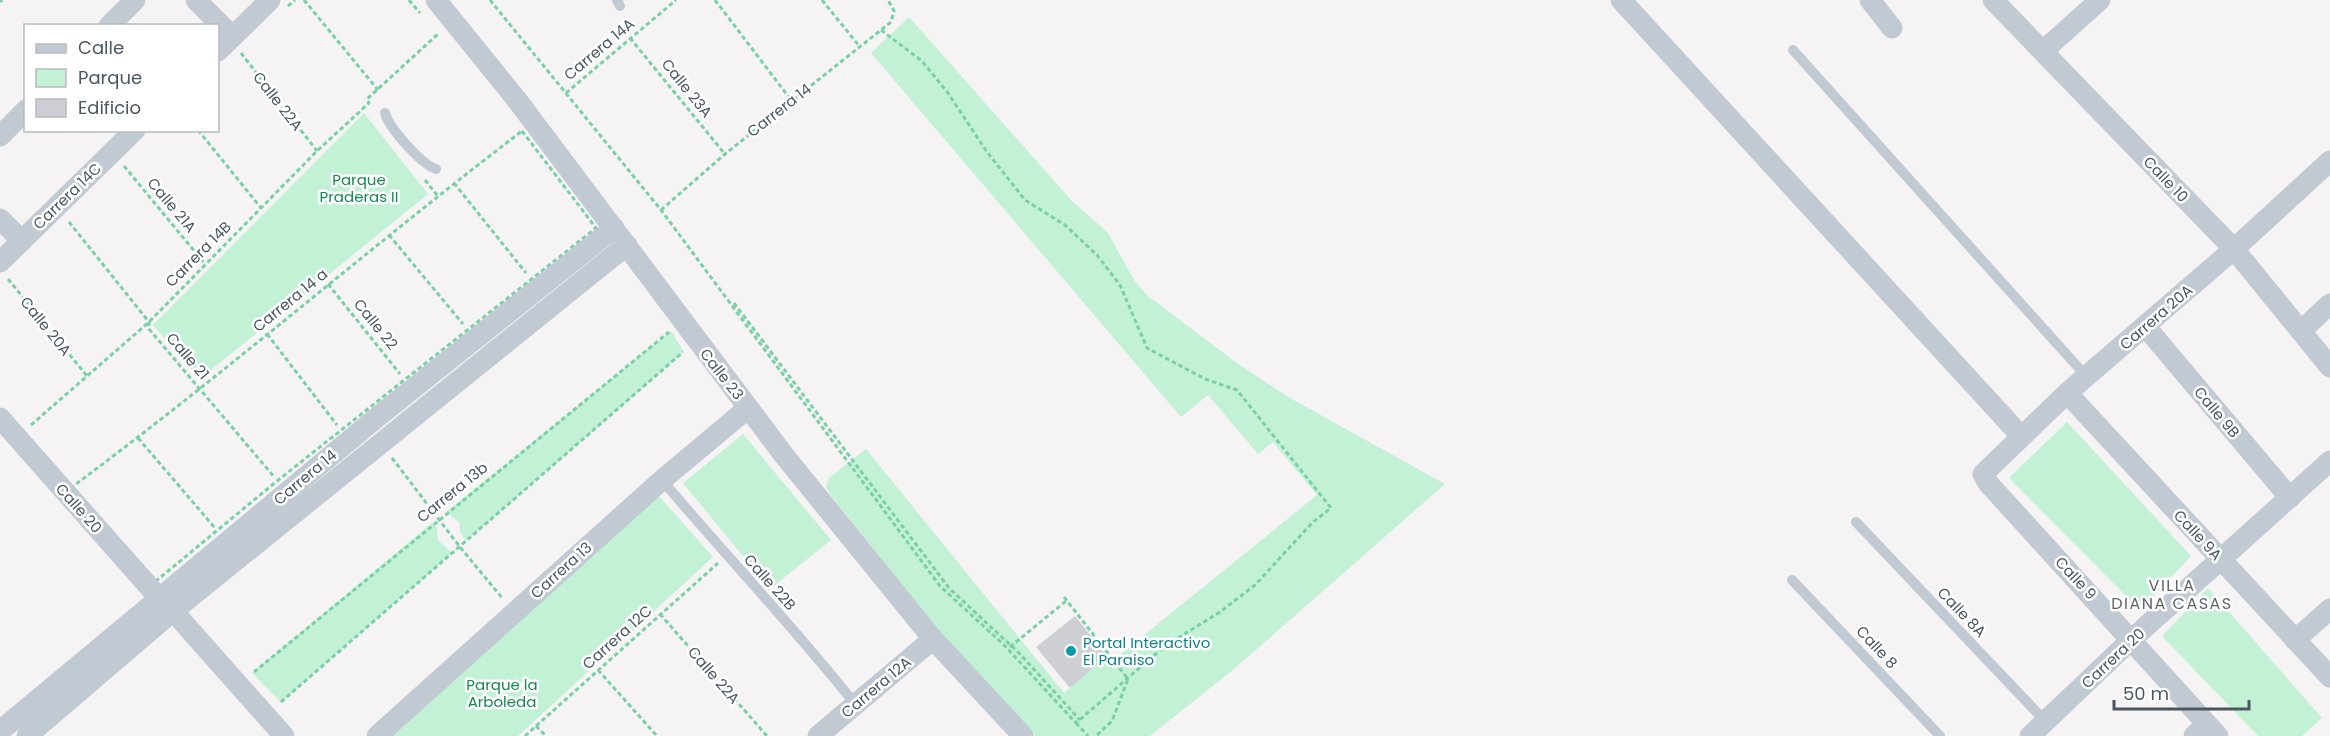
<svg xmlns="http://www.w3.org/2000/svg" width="2330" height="736" viewBox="0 0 2330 736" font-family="Poppins,sans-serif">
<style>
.green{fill:#c3f1d5}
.building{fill:#cdcfd5}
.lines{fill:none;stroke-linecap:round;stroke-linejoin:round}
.path{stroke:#7ad0a6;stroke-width:3;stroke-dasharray:4.5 3;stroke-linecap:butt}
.service{stroke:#c1cad2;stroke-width:10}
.minor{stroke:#c1cad2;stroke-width:21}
.culture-dot{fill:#0f9aa8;stroke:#fff;stroke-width:2}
.labels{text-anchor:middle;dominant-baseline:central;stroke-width:5;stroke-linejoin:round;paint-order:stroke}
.street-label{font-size:15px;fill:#4a5661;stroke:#fff}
.park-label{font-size:15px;fill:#17864f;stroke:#fff}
.culture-label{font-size:15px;fill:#0d838f;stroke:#fff;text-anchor:start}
.neighbourhood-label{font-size:16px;letter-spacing:1.5px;fill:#5f6368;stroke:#fff}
</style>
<rect width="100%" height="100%" fill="#f5f3f3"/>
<!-- green -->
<path class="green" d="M909,17L1071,200L1108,233L1134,280L1148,296L1238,364L1290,398L1445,484L1234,669L1150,736H1035L943,636L829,493L826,485L829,478L866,449L1064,693L1107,656L1117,657L1317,495L1273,442L1258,454L1208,395L1181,417L871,53Z
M364,113L428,194L200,379L153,325Z
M671,331L684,352L466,541L460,532L459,522L446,512Z
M2067,422L2191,556L2140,610L2009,478Z
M743,434L831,540L770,589L683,483Z
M658,495L713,557L518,736H389Z
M432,523L437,528L438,540L452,553L281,702L252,673Z
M2208,588L2322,718L2302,736H2258L2162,636Z"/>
<!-- building -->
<path class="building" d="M1075,616L1107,656L1070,688L1036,647Z"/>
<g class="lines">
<!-- path -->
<path class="path" d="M304,0L378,90
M409,0L420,13
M490,0L661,210L940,586L1004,645L1076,723L1165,646L1220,612L1255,585L1313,522L1331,508L1237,390L1205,379L1147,348L1120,285L1097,255L1065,225L1025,200L987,152L948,93L922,61L881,30
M715,0L791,100
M822,0L860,47
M0,2L2,0
M288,6L295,0
M630,38L724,153
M241,53L317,151
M566,93L676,0
M198,130L261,208
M522,131L596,228L277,481L156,581L72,487C226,373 370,247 522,131Z
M124,166L205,264
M425,180L437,195
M454,183L526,273
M661,210L725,154L891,22L894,11L888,0
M69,222L149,322V329L275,478
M389,235L463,324
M8,279L87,376
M328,284L400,374
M734,303L949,588L1020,654L1080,720
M267,334L337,425
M31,425L149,322L317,151L369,103L367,99L438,34
M138,438L215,528
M392,458L460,547L503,599
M1064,597L1128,679L1112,721L1096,736
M660,614L767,736
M1010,647L1066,601
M598,670L657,736
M254,672L669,332
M281,702L683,352
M1076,723L1088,736
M536,726L546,736
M525,736L718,563"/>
<!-- service -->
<path class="service" d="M617,0L620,6
M1793,50L2086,376
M385,113C389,128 421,164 436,169
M662,480C726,556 794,627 855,704
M1856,522L2046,722
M1792,580L1940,736"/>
<!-- minor -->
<path class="minor" d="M196,0L232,36
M436,0L517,100L783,454L933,639L1023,736
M1621,0L2021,436
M1870,0L1892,28
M1993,0L2234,249L2330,367
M109,26L135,0
M218,51L270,0
M2043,51L2100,0
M0,136L26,110
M0,219L22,241
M0,262L135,130
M2145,326L2290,498
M2302,330L2330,304
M2067,393L2330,677
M0,418L159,598
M173,611L284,736
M2295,640L2330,609
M0,731L375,419L614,228
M27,736L173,611L627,245
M377,736L662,480L748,408
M818,736L933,639
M2030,736L2132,639L2330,461
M2194,736L2207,724
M2218,736L1988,483L1983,474L2067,393L2234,249L2330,161"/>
</g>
<!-- markers -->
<circle class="culture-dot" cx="1071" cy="651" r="6"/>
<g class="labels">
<!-- street labels -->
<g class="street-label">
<text transform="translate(599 49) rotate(-40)">Carrera 14A</text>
<text transform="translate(687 88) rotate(51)">Calle 23A</text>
<text transform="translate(278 101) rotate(52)">Calle 22A</text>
<text transform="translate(779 110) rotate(-38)">Carrera 14</text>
<text transform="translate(2166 179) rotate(46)">Calle 10</text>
<text transform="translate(67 196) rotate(-44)">Carrera 14C</text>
<text transform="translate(172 205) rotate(50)">Calle 21A</text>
<text transform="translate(198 254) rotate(-45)">Carrera 14B</text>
<text transform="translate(290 300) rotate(-39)">Carrera 14 a</text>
<text transform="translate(2156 317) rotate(-41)">Carrera 20A</text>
<text transform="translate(376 324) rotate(51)">Calle 22</text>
<text transform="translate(46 326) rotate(51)">Calle 20A</text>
<text transform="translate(188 356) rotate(49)">Calle 21</text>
<text transform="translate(722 374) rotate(52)">Calle 23</text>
<text transform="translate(2217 412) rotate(50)">Calle 9B</text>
<text transform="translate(305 477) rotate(-40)">Carrera 14</text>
<text transform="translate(452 492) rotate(-39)">Carrera 13b</text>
<text transform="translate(79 508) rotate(48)">Calle 20</text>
<text transform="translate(2198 535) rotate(47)">Calle 9A</text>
<text transform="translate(561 570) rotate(-42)">Carrera 13</text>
<text transform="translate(2076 578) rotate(47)">Calle 9</text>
<text transform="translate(770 582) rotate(48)">Calle 22B</text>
<text transform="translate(1962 612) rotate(46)">Calle 8A</text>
<text transform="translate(617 637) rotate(-42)">Carrera 12C</text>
<text transform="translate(1877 647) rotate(47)">Calle 8</text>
<text transform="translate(2113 658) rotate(-43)">Carrera 20</text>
<text transform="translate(714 675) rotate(49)">Calle 22A</text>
<text transform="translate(876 687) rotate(-40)">Carrera 12A</text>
</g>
<!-- park labels -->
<g class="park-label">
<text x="359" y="179">Parque<tspan x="359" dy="17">Praderas II</tspan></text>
<text x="502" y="684">Parque la<tspan x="502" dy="17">Arboleda</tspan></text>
</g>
<!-- culture labels -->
<g class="culture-label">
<text x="1083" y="642">Portal Interactivo<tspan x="1083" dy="17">El Paraiso</tspan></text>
</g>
<!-- neighbourhood labels -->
<g class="neighbourhood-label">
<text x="2172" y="585">VILLA<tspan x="2172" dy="18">DIANA CASAS</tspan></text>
</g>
</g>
<!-- legend -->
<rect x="24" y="24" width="195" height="108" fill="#ffffff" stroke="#b7bbc0" stroke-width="1.5"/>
<rect x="36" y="44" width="30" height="9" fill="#c1cad2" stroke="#b7bbc0" stroke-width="1.5"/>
<text x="78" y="54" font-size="18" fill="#4a5661">Calle</text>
<rect x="36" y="69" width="30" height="18" fill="#c3f1d5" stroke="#b7bbc0" stroke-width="1.5"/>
<text x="78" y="84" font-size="18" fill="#4a5661">Parque</text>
<rect x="36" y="99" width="30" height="18" fill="#cdcfd5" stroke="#b7bbc0" stroke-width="1.5"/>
<text x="78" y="114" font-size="18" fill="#4a5661">Edificio</text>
<!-- scale -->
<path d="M2114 700v9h135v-9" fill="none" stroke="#4a5661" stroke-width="3"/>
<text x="2123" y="700" font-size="18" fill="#4a5661" stroke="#ffffff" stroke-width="4.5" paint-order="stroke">50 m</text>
</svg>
